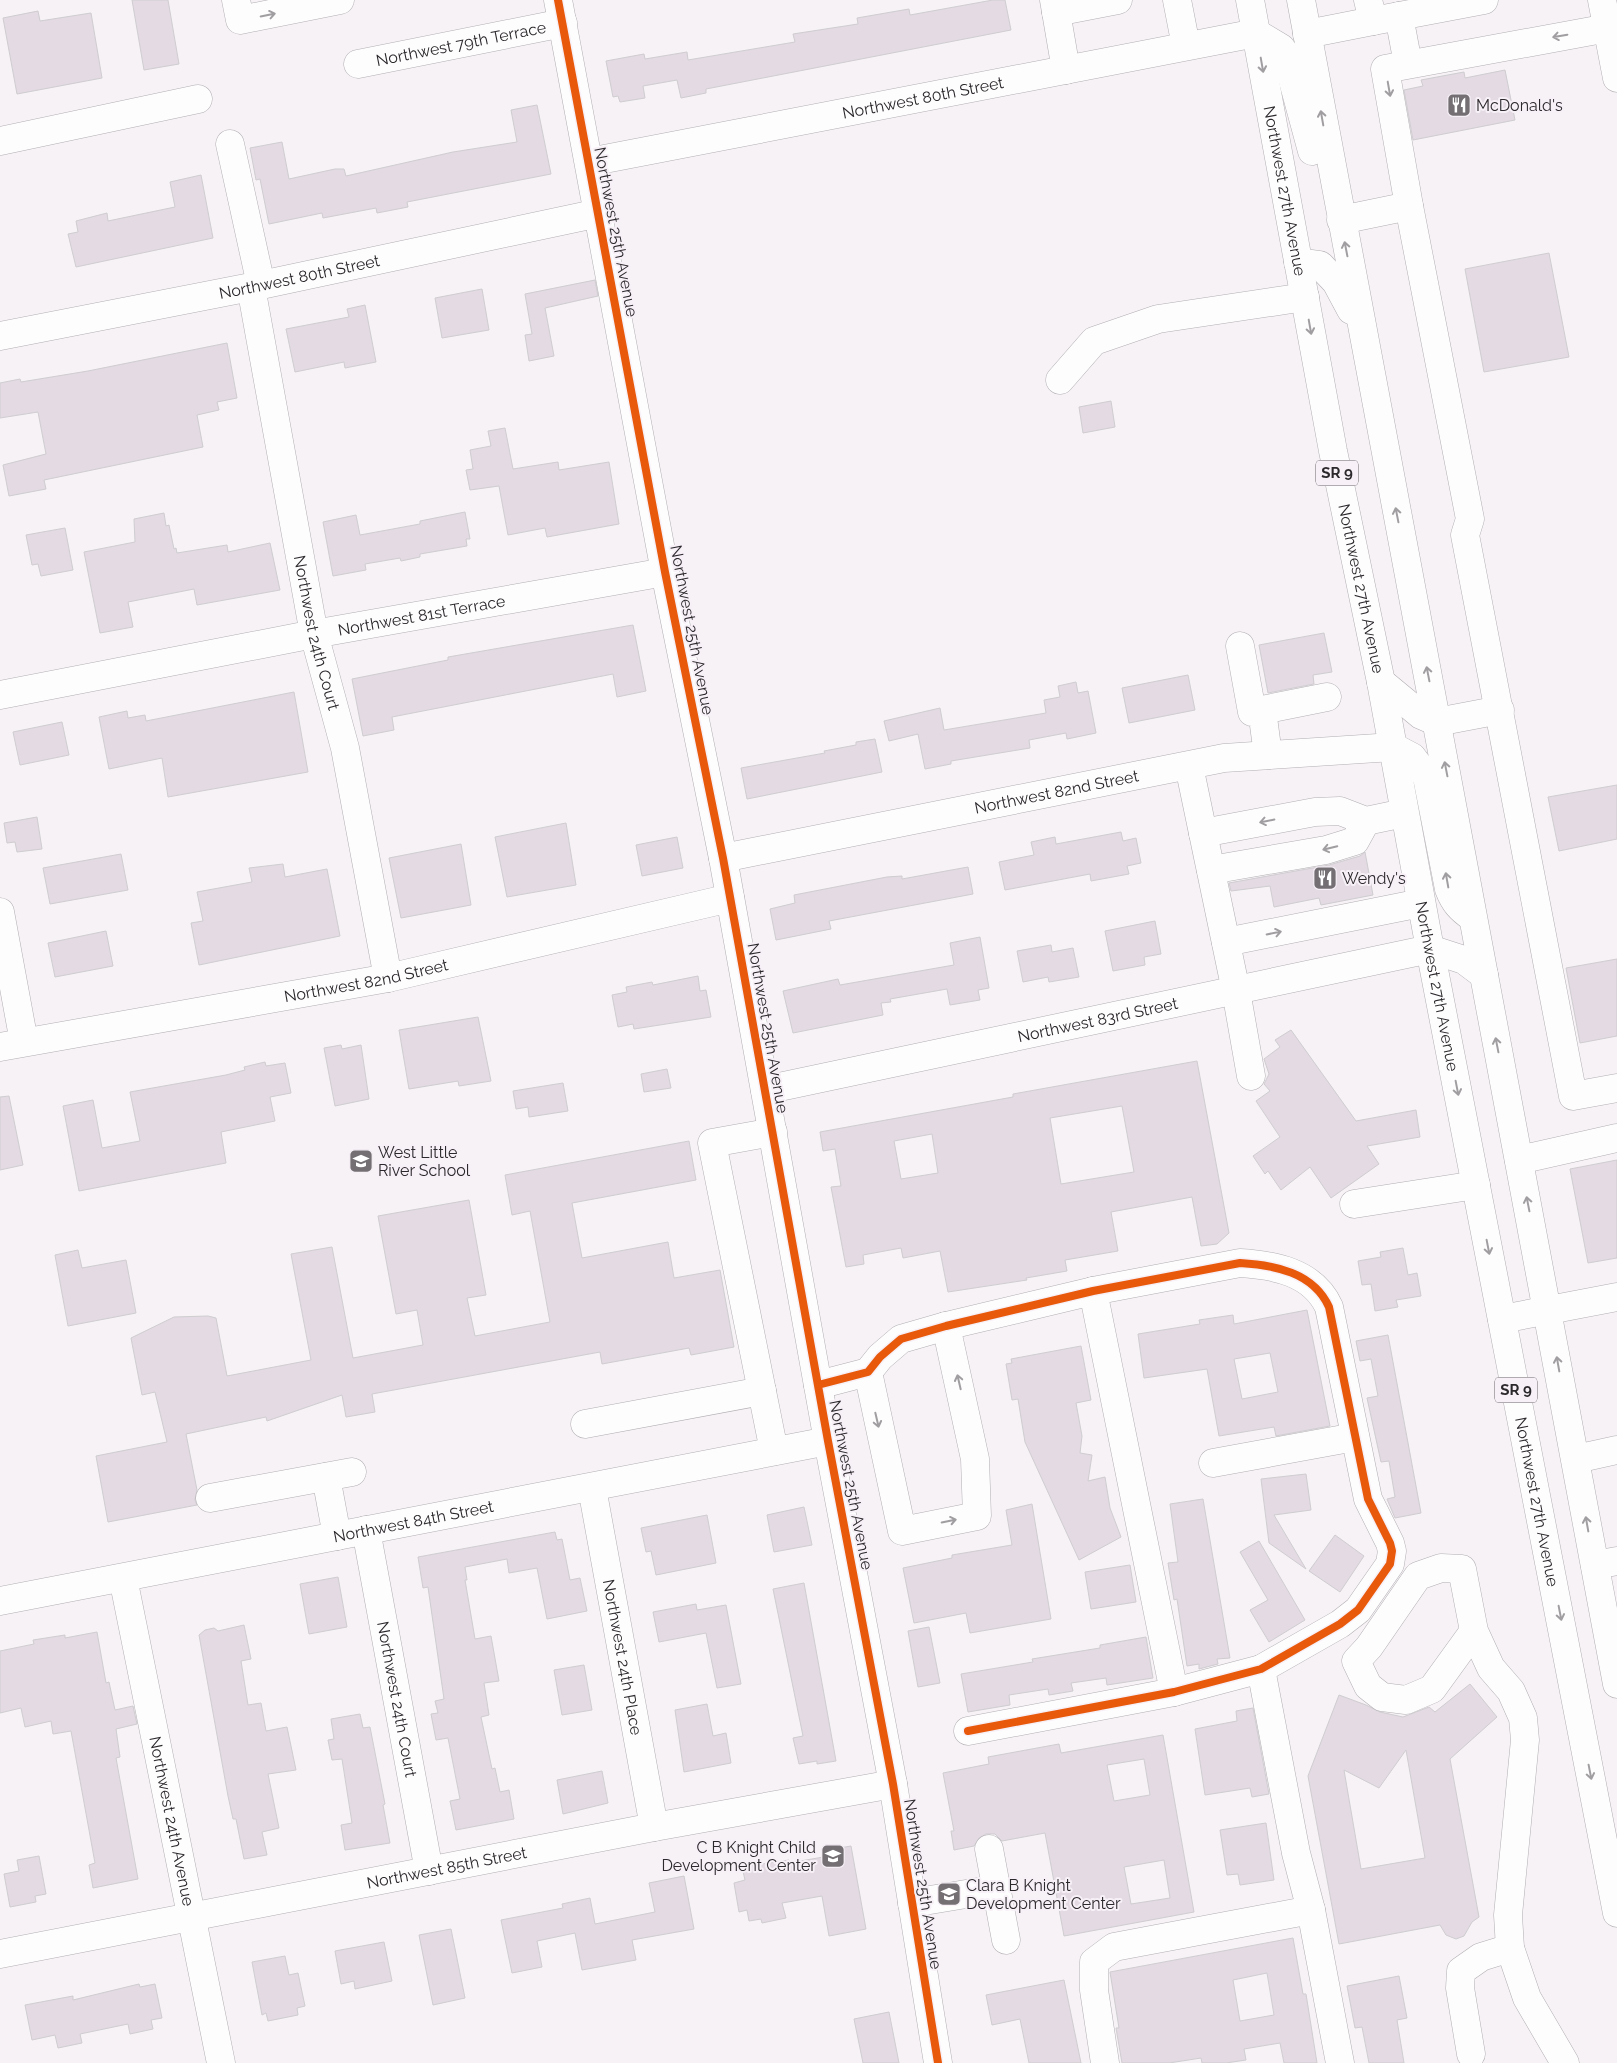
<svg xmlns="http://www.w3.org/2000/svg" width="1617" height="2063" viewBox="0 0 1617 2063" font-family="Raleway,sans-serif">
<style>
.building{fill:#e3dae3;stroke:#cfcdcf;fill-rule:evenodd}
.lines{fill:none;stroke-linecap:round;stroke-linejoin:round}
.minor-casing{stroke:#b2afb2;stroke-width:29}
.major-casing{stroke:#b2afb2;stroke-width:29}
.minor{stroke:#fefdfe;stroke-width:28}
.major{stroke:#fefdfe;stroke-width:28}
.cycleway-casing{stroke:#f7f1f7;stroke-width:11}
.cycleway{stroke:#e8590c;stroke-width:8}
.oneway{stroke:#a09ea0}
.labels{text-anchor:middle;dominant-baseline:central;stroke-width:4;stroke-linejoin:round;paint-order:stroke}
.shield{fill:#f7f1f7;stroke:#696569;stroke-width:1}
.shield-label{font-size:15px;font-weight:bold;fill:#2c292c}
.street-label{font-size:16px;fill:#2c292c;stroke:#f7f1f7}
.poi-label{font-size:16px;fill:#2c292c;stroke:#f7f1f7;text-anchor:start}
</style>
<rect width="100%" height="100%" fill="#f6f2f6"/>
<!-- building -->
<path class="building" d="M132,0H168L179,64L144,70Z
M993,0H1005L1011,30L706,89V93L681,98L677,80L643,86L645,98L620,102L618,96L613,97L606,61L644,54L645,59L687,52L688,60L795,42L793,34L858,24L857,18L909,9L910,15Z
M38,11L40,21L91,13L102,78L17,94L3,18Z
M1505,70L1515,120L1413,140L1404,90L1423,86L1421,80L1464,72L1465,78Z
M537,105L551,174L407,202L408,207L377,213L376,208L323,218L322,213L269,224L260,179L256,180L250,148L282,142L289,179L335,169H344L346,176L453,152L517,142L511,110Z
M201,175L213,238L76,267L68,234L78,232L76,221L107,213L108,221L175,207L170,182Z
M1549,253L1569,357L1484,372L1465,269Z
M595,280L598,296L545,308L554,356L529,361L525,335L532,334L525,294Z
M482,289L489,330L442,338L435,298Z
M365,305L376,362L345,368L344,362L295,372L286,329L349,317L347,309Z
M227,343L237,398L217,402L219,410L197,415L203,447L44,480L46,489L9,496L3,465L46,454L38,412L0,418V383L20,379L21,382L88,371Z
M1111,401L1115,427L1083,433L1079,407Z
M505,428L513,469L558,462L559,470L609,462L619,524L547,537L545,528L508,535L499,486L470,490L466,470L473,469L470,450L491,446L488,431Z
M465,512L470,539H466L467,546L420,554V557L401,561L400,558L365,564L366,570L333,576L323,522L356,515L360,535L420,524V521Z
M164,513L166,526L169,525L174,549L176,548L177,553L227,545L228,552L270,543L280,590L197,605L194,589L128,602L133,627L100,633L84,552L135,542L134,519Z
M65,528L73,570L41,576L38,564L32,565L26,535Z
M633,625L646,691L617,697L613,674L392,717L394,730L363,736L352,679L448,660V657Z
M1324,633L1332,672L1313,675L1314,684L1268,693L1259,645Z
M1188,675L1195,710L1129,723L1122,688Z
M1076,682L1078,693L1088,691L1096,733L1067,739L1066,733L1029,740L1030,748L951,761V764L925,769L918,734L889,741L884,721L940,708L944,730L1046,713L1044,700L1060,697L1058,686Z
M294,692L308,772L168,797L162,758L109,769L99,717L127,711L128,718L145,715L146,721Z
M62,722L69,755L20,765L13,732Z
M875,739L882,772L747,799L741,768L825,753L824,751L856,745V742Z
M1617,785V839L1559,851L1548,797Z
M37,817L42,849L17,852L15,842L7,843L4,823Z
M566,823L576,885L507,897L495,837Z
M1121,832L1123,841L1136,838L1141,863L1127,866L1129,874L1091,881L1090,874L1005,890L999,862L1034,855L1031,842L1055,837L1056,844Z
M677,837L683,868L642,876L636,845Z
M461,844L471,905L401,918L389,858Z
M1365,852L1373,895L1321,905L1319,898L1274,907L1270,886L1231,891L1229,883L1329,865L1360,856Z
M121,854L128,890L50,904L43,868Z
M283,864L285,877L327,869L340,936L199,965L191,923L203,921L197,892L252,882L249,868Z
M968,867L973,894L829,921L831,929L776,940L770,909L795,903L794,895L887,877L902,876V879Z
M1155,921L1161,954L1144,957L1145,965L1113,971L1105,931Z
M106,931L113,966L55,977L48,943Z
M980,937L989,988L978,990L980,1000L950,1005L947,989L890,999L891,1002L881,1003L883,1015L793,1033L783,991L838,979L840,985L954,965L950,943Z
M1051,945L1052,952L1073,948L1079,977L1049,982L1048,977L1023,982L1017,951Z
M1617,959V1036L1580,1043L1566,968Z
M698,976L700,991L706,990L711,1017L634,1029L633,1024L618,1027L612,995L627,992L626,987L652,982L653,985Z
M478,1017L491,1081L459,1086L458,1081L409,1089L399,1030Z
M1291,1030L1356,1121L1416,1110L1420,1137L1367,1146L1379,1164L1331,1198L1310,1167L1281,1190L1268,1171L1265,1174L1253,1156L1280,1137L1256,1101L1270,1091L1264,1084L1269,1074L1264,1059L1280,1047L1275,1040Z
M341,1045L342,1049L361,1045L369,1099L335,1106L324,1048Z
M1197,1061L1229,1233L1217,1244L1201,1246L1192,1197L1111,1212L1118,1251L1065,1260L1067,1271L1026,1278L1027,1280L948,1292L940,1251L903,1258L901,1248L863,1255L864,1264L846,1267L831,1187L841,1186L835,1149L823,1151L820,1132L1013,1097V1094ZM1122,1106L1134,1172L1061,1184L1050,1118ZM932,1134L938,1173L901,1179L894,1141Z
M265,1062L266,1066L285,1063L291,1093L270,1097L275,1121L221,1132L226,1163L79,1191L63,1106L93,1100L102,1148L140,1141L130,1092L226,1075L245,1070L244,1067Z
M667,1069L671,1088L644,1092L641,1074Z
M563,1083L568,1111L529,1117L528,1107L516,1109L513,1091Z
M9,1096L23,1165L0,1170V1097Z
M689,1141L696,1180L572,1203L582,1258L668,1242L674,1278L720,1270L734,1347L691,1355L689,1348L602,1364L600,1352L372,1394L375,1412L346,1417L342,1395L267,1421L266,1417L186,1434L197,1490L195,1500L197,1505L108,1522L96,1456L167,1442L155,1392L142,1395L131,1338L174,1317L208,1316L216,1318L227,1376L311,1360L291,1254L332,1247L353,1358L423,1345L417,1310L396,1314L378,1216L469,1200L486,1295L467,1298L475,1336L550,1322L530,1211L512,1215L505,1175Z
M1617,1160V1258L1588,1263L1570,1169Z
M1403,1248L1408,1275L1417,1273L1421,1296L1396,1300L1398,1307L1375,1311L1371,1284L1362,1285L1358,1261L1381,1257L1380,1252Z
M78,1250L82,1268L126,1260L136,1313L68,1326L55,1255Z
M1307,1310L1330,1426L1276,1436L1274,1427L1219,1436L1207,1369L1144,1378L1138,1334L1200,1324L1199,1320L1233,1315L1234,1324ZM1270,1353L1278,1392L1242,1399L1234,1359Z
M1388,1335L1421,1513L1395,1518L1387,1499L1395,1497L1389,1461L1381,1462L1367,1398L1378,1396L1371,1359L1360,1361L1356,1341Z
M1081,1346L1091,1400L1076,1403L1082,1436L1080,1453L1092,1455L1088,1481L1105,1477L1110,1508L1121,1537L1079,1560L1025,1442L1018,1399L1012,1400L1006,1364L1012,1363L1011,1359Z
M1306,1474L1311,1510L1274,1515L1306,1569L1269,1543L1261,1479Z
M1203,1499L1230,1658L1217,1659L1218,1664L1199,1669V1664L1187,1666L1177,1599L1174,1600L1168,1563L1178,1562L1170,1504Z
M1032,1504L1051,1619L970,1633L966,1613L914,1623L903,1568L952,1558V1555L1012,1545L1006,1510Z
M804,1507L812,1545L774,1552L767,1515Z
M707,1515L716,1563L656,1575L651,1551L646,1552L641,1528Z
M555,1532L557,1540L562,1539L570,1580L580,1578L587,1611L547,1619L537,1568L509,1573L507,1559L465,1567L467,1580H465L475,1639L491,1636L499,1681L484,1683L489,1715L481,1717L492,1769L495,1768L500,1792L509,1790L514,1819L456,1830L450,1801L460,1799L448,1738L436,1740L431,1714L438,1713L435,1701L444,1699L428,1587L423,1588L418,1557Z
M1335,1535L1364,1556L1340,1592L1309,1571Z
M1259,1541L1305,1620L1269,1642L1250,1610L1268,1600L1240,1552Z
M1130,1565L1136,1602L1091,1609L1085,1572Z
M338,1577L347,1627L309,1634L300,1584Z
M804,1583L836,1761L817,1764V1761L799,1764L793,1738L803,1736L773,1589Z
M696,1604L697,1610L726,1605L741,1684L717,1688L706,1633L659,1642L653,1612Z
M244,1625L251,1659L241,1661L248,1705L261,1703L266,1731L287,1727L296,1770L268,1774L279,1828L262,1832L267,1855L244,1859L236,1819H233L228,1796L199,1635L205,1630L214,1628L218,1631Z
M929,1627L940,1683L918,1687L908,1631Z
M97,1632L106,1683L109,1682L115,1710L133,1706L137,1724L116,1729L120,1757L116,1758L138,1879L93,1888L89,1865L95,1863L71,1731L53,1734L51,1721L25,1727L21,1708L0,1713V1651L34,1644L33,1640L65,1635V1638Z
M1146,1637L1153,1678L1107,1685L1106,1678L1071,1683L1073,1691L1049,1695L1048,1689L1009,1695L1010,1705L968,1712L961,1674L1033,1662L1032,1659L1100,1648V1645Z
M584,1665L592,1710L562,1715L554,1670Z
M1470,1684L1497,1717L1450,1759L1479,1917L1472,1922L1464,1936L1456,1939L1446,1935L1440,1925L1339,1944L1308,1776L1339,1695L1366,1705L1380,1712L1403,1717L1429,1707L1435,1712ZM1406,1750L1425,1858L1361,1869L1344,1770L1379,1788Z
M707,1704L713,1736L726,1733L731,1763L684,1772L675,1710Z
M1253,1708L1269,1794L1252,1797L1250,1788L1205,1795L1195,1729L1237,1721L1236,1711Z
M360,1714L363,1728L370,1727L385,1804L383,1805L390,1843L345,1850L341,1825L352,1823L342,1759L332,1760L328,1740L334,1739L331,1719Z
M1163,1735L1194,1912L1064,1936L1045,1833L1002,1841L995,1834H986L979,1838L974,1846L954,1850L951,1831H954L943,1773L989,1764L988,1757L1059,1744L1061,1753ZM1144,1759L1150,1795L1114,1801L1107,1765ZM1164,1860L1170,1898L1131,1904L1124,1867Z
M602,1771L608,1803L563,1814L557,1780Z
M1266,1823L1274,1880L1240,1885L1238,1874L1227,1875L1220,1830Z
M851,1846L866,1929L829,1936L822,1896L782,1903L786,1918L762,1923L761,1919L749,1921L747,1910L739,1912L734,1883L745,1880L742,1867L789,1860V1863L829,1856L828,1850Z
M39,1856L46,1894L35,1896L36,1902L10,1907L4,1874L19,1871L17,1860Z
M684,1876L694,1929L632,1940L636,1960L582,1970L575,1933L537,1941L542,1967L512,1973L501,1920L563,1908L562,1904L590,1898L595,1924L655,1912L649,1883Z
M451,1929L465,1998L433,2005L419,1935Z
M1293,1938L1303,1994H1306L1317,2063H1284L1280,2043L1244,2049L1246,2060L1226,2063H1202L1201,2058L1169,2063H1122L1116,2028H1119L1110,1972ZM1267,1973L1274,2015L1240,2021L1233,1980Z
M384,1942L392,1981L355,1989L354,1981L341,1984L335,1951Z
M285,1956L289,1975L298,1973L305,2006L297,2008L298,2015L268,2021L266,2013L262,2015L252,1962Z
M1399,1976L1407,2018L1397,2020L1404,2063H1369L1362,2027L1355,2028L1347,1986Z
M1064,1980L1081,2063H1029L1020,2019L992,2025L986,1995Z
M139,1984L140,1987L155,1984L162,2018L151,2020L153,2029L130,2034L128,2024L80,2034L82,2043L58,2048L55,2035L32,2040L25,2005L73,1996V2000Z
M889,2012L899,2063H863L854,2019Z"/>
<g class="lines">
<!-- minor casing -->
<g class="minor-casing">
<g id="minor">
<path d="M236,0L240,20L340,0"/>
<path d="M558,0L665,572L723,858L828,1441L893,1784L938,2063"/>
<path d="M1054,0L1066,70"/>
<path d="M1177,0L1186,46"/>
<path d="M1368,0L1373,21L1484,0"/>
<path d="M1602,0L1617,78"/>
<path d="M1056,12L1118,0"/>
<path d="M1399,16L1408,64"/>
<path d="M1608,28L1385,69L1409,206L1470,519L1465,535L1573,1096L1617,1088"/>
<path d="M1307,34L1373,21"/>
<path id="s1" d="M358,64L563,23"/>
<path d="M0,141L198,99"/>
<path d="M230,144L261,285"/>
<path id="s2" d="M589,162L1256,33"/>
<path d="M1341,220L1409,206"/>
<path id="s3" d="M251,287L314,634L345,748L388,978"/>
<path id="s4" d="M0,336L261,285L599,213"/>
<path d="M1060,380L1094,341L1158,319L1305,297"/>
<path d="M1240,646L1252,712L1262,710L1268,755"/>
<path id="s5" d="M0,695L314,634L665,572"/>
<path d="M1262,710L1327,697"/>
<path d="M1437,722L1500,710"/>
<path d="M1189,766L1236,991L1251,1076"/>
<path d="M1203,833L1315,812L1340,811L1366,821L1404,813"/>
<path id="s6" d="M723,858L1224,758L1393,747"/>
<path d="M1211,870L1326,850L1355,841L1366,821"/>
<path d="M0,912L24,1042"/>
<path d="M1226,942L1421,903"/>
<path id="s7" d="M0,1047L388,978L730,898"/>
<path id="s8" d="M765,1090L1430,949"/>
<path d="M773,1132L712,1143L774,1451"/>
<path d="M1519,1160L1617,1138"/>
<path d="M1354,1204L1476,1185"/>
<path d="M1093,1291L1174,1692"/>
<path d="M1502,1319L1617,1297"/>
<path d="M868,1372L902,1531L977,1516L975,1459L946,1326"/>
<path d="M818,1385L868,1372L880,1357L901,1339L946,1326L1093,1291L1240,1263C1274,1265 1313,1272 1329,1307L1368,1499L1390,1543L1392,1551L1390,1564L1358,1610L1340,1624L1261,1669L1174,1692L968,1731"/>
<path d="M585,1424L762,1391"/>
<path d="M1576,1459L1617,1450"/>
<path d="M1213,1463L1355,1437"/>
<path d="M326,1477L337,1536"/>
<path id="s9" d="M592,1488L654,1827"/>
<path d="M210,1498L352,1472"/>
<path id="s10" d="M366,1530L429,1871"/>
<path d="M1595,1565L1617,1561"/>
<path id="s11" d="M123,1578L221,2063"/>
<path id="s12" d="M0,1601L828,1441"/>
<path d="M1474,1631L1432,1689L1406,1700L1382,1697L1368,1686L1356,1661L1369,1647L1418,1576L1441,1568L1462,1569L1474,1631L1491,1668L1511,1691L1523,1718L1525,1740L1508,1915L1510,1948L1527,1998L1565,2063"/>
<path d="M1261,1669L1296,1853L1311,1910"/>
<path d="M989,1849L1006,1940"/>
<path d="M912,1903L996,1889"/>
<path id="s13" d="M0,1954L654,1827L893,1784"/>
<path d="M1471,2054L1460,1988L1461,1971L1481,1957L1510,1948"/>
<path d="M1105,2063L1094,1990V1962L1114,1947L1311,1910L1340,2063"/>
</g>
</g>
<!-- major casing -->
<g class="major-casing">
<g id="major">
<path id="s14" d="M1250,0L1333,451L1381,682L1430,949L1617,1913"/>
<path d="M1301,0C1404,562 1514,1122 1617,1684"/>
<path d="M1256,33L1281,48L1286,55L1312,151"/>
<path d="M1298,262L1320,265L1336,282L1351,310"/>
<path d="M1381,682L1421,715L1437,722"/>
<path d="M1393,747L1412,757L1427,777L1449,889C1454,902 1460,909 1472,917"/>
<path d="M1430,949L1464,960L1484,975"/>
</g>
</g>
<!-- minor -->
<use href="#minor" class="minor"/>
<!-- major -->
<use href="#major" class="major"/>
<!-- cycleway casing -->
<g class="cycleway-casing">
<path id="cycleway" d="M558,0L665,572L723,858L828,1441L893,1784L938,2063
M818,1385L868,1372L880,1357L901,1339L946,1326L1093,1291L1240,1263C1274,1265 1313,1272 1329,1307L1368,1499L1390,1543L1392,1551L1390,1564L1358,1610L1340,1624L1261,1669L1174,1692L968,1731"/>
</g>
<!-- cycleway -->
<use href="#cycleway" class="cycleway"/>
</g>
<!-- one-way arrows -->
<defs><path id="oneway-shaft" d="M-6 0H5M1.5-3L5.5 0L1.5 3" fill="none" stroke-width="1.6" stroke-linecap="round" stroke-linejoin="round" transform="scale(1.25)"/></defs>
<g class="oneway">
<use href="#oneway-shaft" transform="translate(268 15) rotate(-11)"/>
<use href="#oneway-shaft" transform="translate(1560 36) rotate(170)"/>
<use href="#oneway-shaft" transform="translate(1262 65) rotate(80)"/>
<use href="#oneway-shaft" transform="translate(1389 89) rotate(80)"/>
<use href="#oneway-shaft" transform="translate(1322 118) rotate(-100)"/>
<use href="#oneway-shaft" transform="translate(1346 249) rotate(-101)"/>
<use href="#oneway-shaft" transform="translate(1310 327) rotate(80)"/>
<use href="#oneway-shaft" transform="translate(1397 515) rotate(-101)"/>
<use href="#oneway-shaft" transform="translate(1428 674) rotate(-101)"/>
<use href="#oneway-shaft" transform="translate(1446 769) rotate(-101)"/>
<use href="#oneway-shaft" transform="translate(1267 821) rotate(169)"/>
<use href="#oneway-shaft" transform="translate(1330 848) rotate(166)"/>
<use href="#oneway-shaft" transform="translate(1447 880) rotate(-100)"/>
<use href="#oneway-shaft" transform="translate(1274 933) rotate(-11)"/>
<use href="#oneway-shaft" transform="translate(1497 1045) rotate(-101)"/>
<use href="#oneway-shaft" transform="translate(1457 1088) rotate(79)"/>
<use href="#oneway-shaft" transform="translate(1528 1204) rotate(-101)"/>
<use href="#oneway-shaft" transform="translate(1488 1247) rotate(79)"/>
<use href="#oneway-shaft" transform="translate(1558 1364) rotate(-100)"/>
<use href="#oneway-shaft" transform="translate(959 1382) rotate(-103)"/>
<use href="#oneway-shaft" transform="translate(877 1420) rotate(77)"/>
<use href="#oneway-shaft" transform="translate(949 1521) rotate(-12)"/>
<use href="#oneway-shaft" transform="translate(1587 1524) rotate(-100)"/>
<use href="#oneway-shaft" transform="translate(1560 1613) rotate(79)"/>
<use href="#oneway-shaft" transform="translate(1590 1772) rotate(79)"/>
</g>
<!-- icons -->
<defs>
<g id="restaurant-square" transform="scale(1.25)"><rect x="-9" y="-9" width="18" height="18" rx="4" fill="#736f73" stroke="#f7f1f7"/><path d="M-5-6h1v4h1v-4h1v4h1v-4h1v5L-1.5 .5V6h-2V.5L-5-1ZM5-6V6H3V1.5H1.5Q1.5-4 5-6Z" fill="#fff"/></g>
<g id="school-square" transform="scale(1.25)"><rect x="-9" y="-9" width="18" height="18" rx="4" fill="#736f73" stroke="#f7f1f7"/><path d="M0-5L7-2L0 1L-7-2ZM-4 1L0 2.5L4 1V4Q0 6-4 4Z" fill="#fff"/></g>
</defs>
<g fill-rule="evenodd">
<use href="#restaurant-square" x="1459" y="105"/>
<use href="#restaurant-square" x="1325" y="878"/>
<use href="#school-square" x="361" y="1161"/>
<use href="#school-square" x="833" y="1856"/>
<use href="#school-square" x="949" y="1894"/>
</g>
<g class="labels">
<!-- shield labels -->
<g class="shield">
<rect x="1316" y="460.5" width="42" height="25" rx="4"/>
<rect x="1495" y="1377.5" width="42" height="25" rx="4"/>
</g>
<g class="shield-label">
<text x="1337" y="473">SR 9</text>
<text x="1516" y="1390">SR 9</text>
</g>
<!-- street labels -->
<g class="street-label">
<text stroke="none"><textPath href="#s1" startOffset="105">Northwest 79th Terrace</textPath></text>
<text stroke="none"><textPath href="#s2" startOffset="340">Northwest 80th Street</textPath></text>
<text stroke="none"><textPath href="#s14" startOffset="194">Northwest 27th Avenue</textPath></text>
<text transform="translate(616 232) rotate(79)">Northwest 25th Avenue</text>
<text stroke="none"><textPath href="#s4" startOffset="305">Northwest 80th Street</textPath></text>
<text stroke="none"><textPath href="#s14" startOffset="599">Northwest 27th Avenue</textPath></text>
<text stroke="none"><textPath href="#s5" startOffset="429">Northwest 81st Terrace</textPath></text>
<text transform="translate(692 630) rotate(79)">Northwest 25th Avenue</text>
<text stroke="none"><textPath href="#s3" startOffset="352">Northwest 24th Court</textPath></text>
<text stroke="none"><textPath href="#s6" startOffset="340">Northwest 82nd Street</textPath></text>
<text stroke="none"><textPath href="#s7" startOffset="372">Northwest 82nd Street</textPath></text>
<text stroke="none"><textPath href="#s14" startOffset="1004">Northwest 27th Avenue</textPath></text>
<text stroke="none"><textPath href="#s8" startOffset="340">Northwest 83rd Street</textPath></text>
<text transform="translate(768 1028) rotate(80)">Northwest 25th Avenue</text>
<text transform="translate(851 1485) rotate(79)">Northwest 25th Avenue</text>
<text stroke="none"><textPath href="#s14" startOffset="1529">Northwest 27th Avenue</textPath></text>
<text stroke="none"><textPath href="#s12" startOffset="421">Northwest 84th Street</textPath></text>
<text stroke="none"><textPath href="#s9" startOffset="172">Northwest 24th Place</textPath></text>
<text stroke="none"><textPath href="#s10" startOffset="172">Northwest 24th Court</textPath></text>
<text stroke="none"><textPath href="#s11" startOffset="248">Northwest 24th Avenue</textPath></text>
<text stroke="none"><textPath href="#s13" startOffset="455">Northwest 85th Street</textPath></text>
<text transform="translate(923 1884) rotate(81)">Northwest 25th Avenue</text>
</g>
<!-- poi labels -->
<g class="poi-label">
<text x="1476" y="105">McDonald's</text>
<text x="1342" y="878">Wendy's</text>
<text x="378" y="1152">West Little<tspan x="378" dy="18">River School</tspan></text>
<text x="816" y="1847" text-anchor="end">C B Knight Child<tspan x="816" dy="18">Development Center</tspan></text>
<text x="966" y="1885">Clara B Knight<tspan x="966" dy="18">Development Center</tspan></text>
</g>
</g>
</svg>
